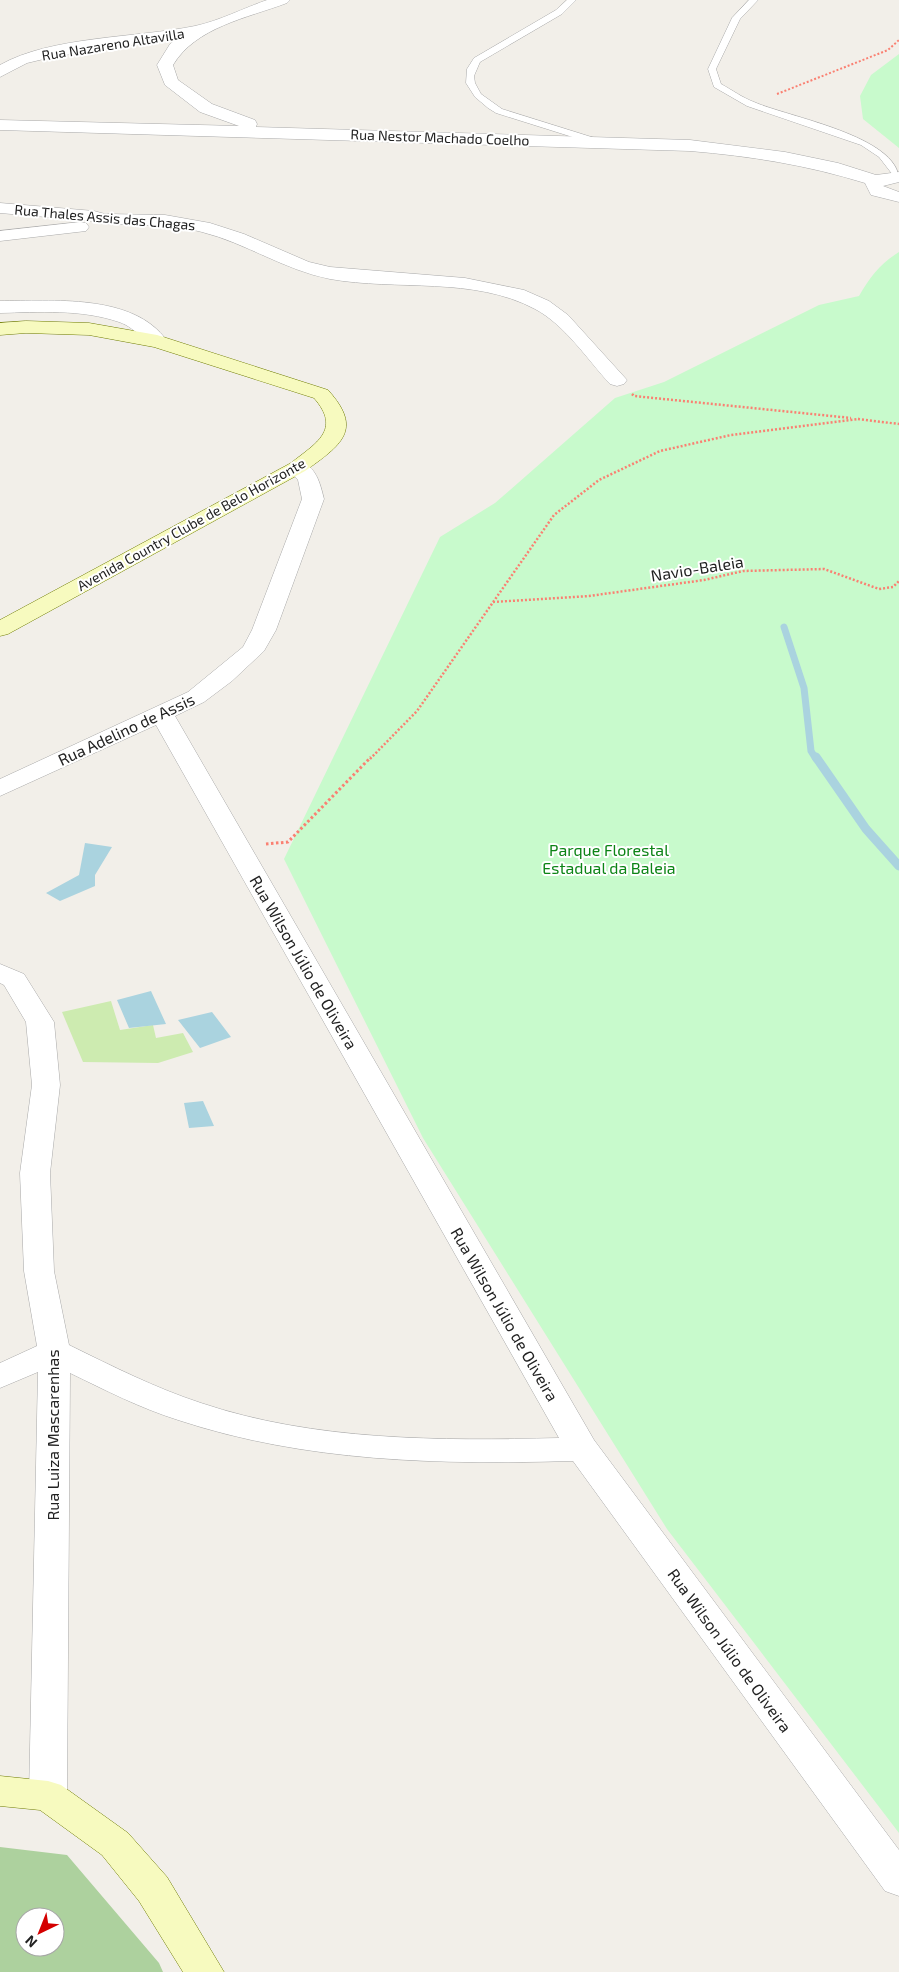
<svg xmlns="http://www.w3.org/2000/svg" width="899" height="1972" viewBox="0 0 899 1972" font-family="'Exo 2',sans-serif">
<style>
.grass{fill:#cdebb0}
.forest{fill:#add19e;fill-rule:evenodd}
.park{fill:#c8facc}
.water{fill:#aad3df}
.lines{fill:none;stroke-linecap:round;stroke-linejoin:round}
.stream-far1{stroke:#aad3df;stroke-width:7}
.stream{stroke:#aad3df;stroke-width:9}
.lane-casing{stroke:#a9a9a9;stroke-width:1}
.street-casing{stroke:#a9a9a9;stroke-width:1}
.secondary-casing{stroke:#707d05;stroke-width:1}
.path-far2{stroke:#fa8072;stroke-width:2;stroke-dasharray:2 2;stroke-linecap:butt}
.path-far1{stroke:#fa8072;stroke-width:2.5;stroke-dasharray:2 2;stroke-linecap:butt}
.path{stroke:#fa8072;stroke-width:3;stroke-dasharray:2.5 2.5;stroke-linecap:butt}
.lane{fill:#fff;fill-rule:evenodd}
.street{fill:#fff;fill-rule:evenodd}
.secondary{fill:#f7fabf;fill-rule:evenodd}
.labels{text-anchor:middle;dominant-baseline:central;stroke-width:4;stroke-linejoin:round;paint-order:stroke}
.far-street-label{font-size:14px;fill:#222;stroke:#fff}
.street-label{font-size:16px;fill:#222;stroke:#fff}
.park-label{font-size:16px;fill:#0c8416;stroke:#fff}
</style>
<rect width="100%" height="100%" fill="#f2efe9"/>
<!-- grass -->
<path class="grass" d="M111,1001L120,1030L153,1025L156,1038L183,1033L193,1052L158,1063L83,1062L62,1012Z"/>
<!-- forest -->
<path class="forest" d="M0,1847L67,1855L159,1963L163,1972H0ZM25,1917H55V1947H25Z"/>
<!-- park -->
<path class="park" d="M899,54V148L863,119L860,96L871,75Z
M899,252V1833L667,1529L423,1138L284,859L440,537L495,503L615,398L664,382L819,305L859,296C870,277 880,264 899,252Z"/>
<!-- water -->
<path class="water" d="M85,843L112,847L95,875V886L60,901L46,893L79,875Z
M151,991L166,1024L129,1028L117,1000Z
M212,1012L231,1037L200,1048L178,1020Z
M203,1101L214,1126L189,1128L184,1103Z"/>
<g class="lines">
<!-- stream-far1 -->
<path class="stream-far1" d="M784,627L804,688L811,751L816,759"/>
<!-- stream -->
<path class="stream" d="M816,757L866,829L899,866"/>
<!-- lane casing -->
<g class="lane-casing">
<path id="lane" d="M567,0H576L562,14L480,62L474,76L475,83L481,94L502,109L601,140L603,142L598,145L496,113L488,108L475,97L466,83L467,69L474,58L556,10Z
M749,0H758L740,19L716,69L721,84C732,90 743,98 754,102C788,117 899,136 899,180L896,179L879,157L861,145L747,106L714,87L708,69L732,18Z"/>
</g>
<!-- street casing -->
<g class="street-casing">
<path id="street" d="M267,0H290L287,3C247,18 196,27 173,65L178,80L212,104L255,120L257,124L256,127L690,140L785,152L838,163L876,175L899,172V182L883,186L899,192V202L871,195L865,183C807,165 750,156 690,151L0,130V120L239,126L200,112L165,85L157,65L170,44L178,38L52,57L27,63L0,77V65C51,36 137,38 195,26C219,21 244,8 267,0Z
M0,203L94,211L105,214L165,215L210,223L244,234L309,262L330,267L465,278L524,290L549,301L568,315L627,380L624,384L617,386L610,384C587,359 565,325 535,309C473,276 397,291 330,279C284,270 246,243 202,232C180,226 156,225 134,225C120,224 106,225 92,221L0,213Z
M80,222L86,223L89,227L86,231L0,241V231Z
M0,301C51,301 134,293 167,341L164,345C147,349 138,328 119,322C81,309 39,312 0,313Z
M298,461C316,465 320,483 324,499L276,630L264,651L232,681L204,702L175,716L594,1440L899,1850V1896L885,1891L573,1461C440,1465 305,1462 178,1420C140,1408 105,1390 70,1373L67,1796L61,1807L48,1811L35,1807L29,1796L38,1372L0,1388V1363L37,1346L24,1271L20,1173L32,1085L26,1022L4,985L0,983V964L24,974L54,1022L60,1085L50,1173L54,1271L69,1345C112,1366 155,1388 201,1403C314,1441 441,1441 559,1438L156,725L0,796V779L188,692L243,647L252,630L302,499L298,480L287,467L291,463Z"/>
</g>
<!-- secondary casing -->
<g class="secondary-casing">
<path id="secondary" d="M26,321L89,323L157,335L328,390C364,430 341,445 305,471L8,634L0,636V620L291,463C316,443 342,430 314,398L154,347L89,335L26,333L0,335V323Z
M0,1776L48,1781L61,1785L128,1833L167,1877L224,1972H183L139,1901L102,1855L40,1810L0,1806Z"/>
</g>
<!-- path-far2 -->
<path class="path-far2" d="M777,94L888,50L899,40"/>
<!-- path-far1 -->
<path class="path-far1" d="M632,394L634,396L851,418
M858,419L899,424
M493,602L589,596L704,580L743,571L824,569L879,589L893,587L899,581
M370,759L417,711L554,515L599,480L660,451L731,435L859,419"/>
<!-- path -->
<path class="path" d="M266,844L288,842L371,757"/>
<!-- lane -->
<use href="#lane" class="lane"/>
<!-- street -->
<use href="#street" class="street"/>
<!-- secondary -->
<use href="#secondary" class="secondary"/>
</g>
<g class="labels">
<!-- far-street labels -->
<g class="far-street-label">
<text transform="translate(113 44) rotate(-9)">Rua Nazareno Altavilla</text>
<text transform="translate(440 137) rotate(2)">Rua Nestor Machado Coelho</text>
<text transform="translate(105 217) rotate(5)">Rua Thales Assis das Chagas</text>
<text transform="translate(191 524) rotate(-29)">Avenida Country Clube de Belo Horizonte</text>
</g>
<!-- street labels -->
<g class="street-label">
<text transform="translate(697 568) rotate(-9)">Navio-Baleia</text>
<text transform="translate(126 729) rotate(-25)">Rua Adelino de Assis</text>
<text transform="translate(304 962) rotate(60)">Rua Wilson Júlio de Oliveira</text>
<text transform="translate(505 1314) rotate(60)">Rua Wilson Júlio de Oliveira</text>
<text transform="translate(52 1435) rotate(-90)">Rua Luiza Mascarenhas</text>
<text transform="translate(730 1650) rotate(54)">Rua Wilson Júlio de Oliveira</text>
</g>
<!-- park labels -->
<g class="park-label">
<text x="609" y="849">Parque Florestal<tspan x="609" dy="18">Estadual da Baleia</tspan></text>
</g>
</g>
<!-- north arrow -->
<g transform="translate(40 1932) rotate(223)"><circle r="24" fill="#ffffff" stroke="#a7a7a7"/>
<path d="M0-4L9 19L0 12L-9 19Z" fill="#d40000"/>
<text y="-8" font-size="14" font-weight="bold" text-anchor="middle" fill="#222222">N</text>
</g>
</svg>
